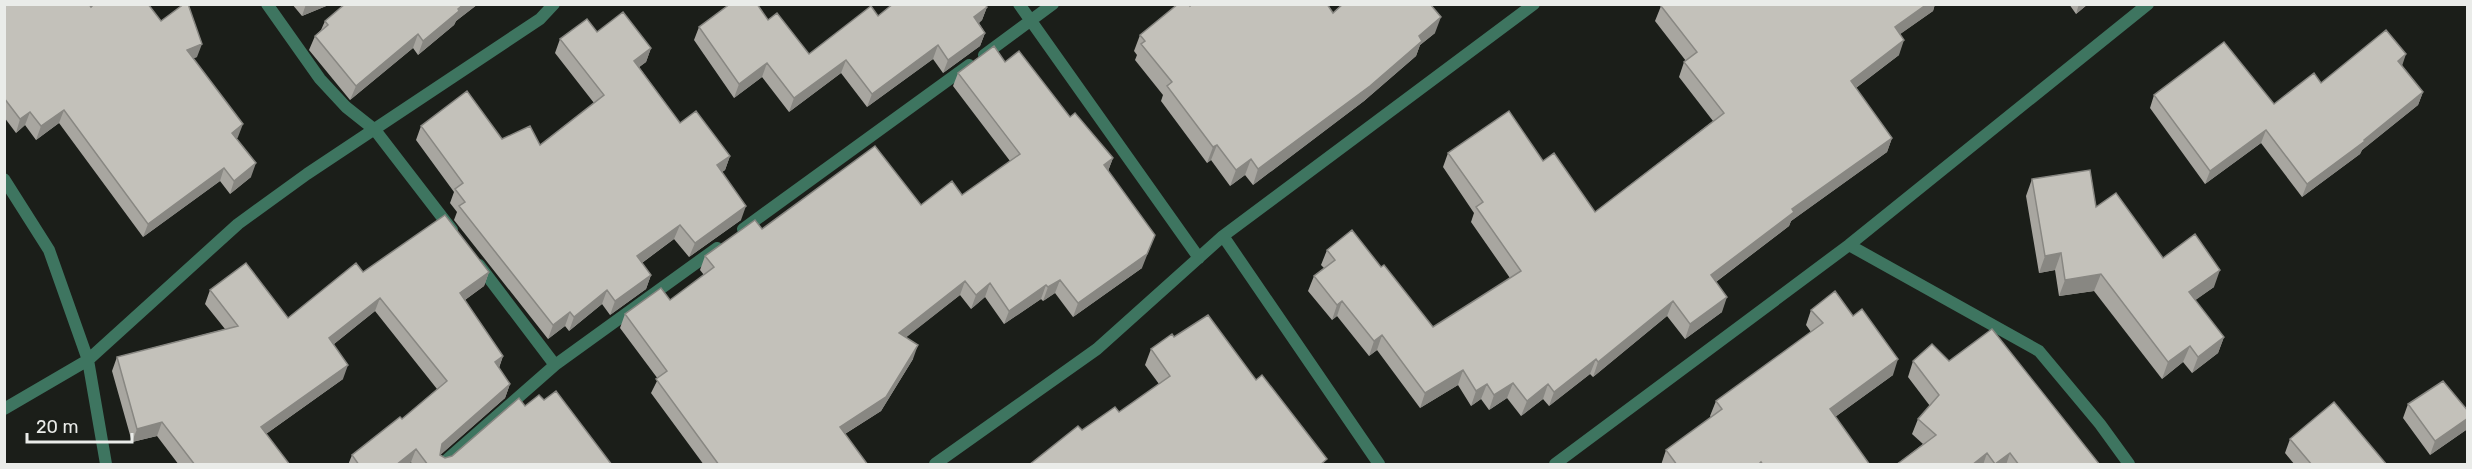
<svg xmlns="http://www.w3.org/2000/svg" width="2472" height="469" viewBox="0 0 2472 469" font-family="Rubik,sans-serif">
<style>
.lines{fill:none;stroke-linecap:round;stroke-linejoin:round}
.street{stroke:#3e7560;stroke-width:12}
.wall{fill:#a8a6a0}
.shaded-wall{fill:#888782}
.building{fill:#c3c1ba;stroke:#888782;stroke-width:1.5}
</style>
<rect width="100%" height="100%" fill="#1b1e19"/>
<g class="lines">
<!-- street -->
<path class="street" d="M267,4L320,79L346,107L375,130L452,230
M1019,4L1199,258
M984,55L1053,4
M4,179L49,250L88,360L106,464
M743,229L969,65
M1223,236L1379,464
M1849,245L2039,351L2100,424L2129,464
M479,265L555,365
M4,409L88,360L238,224L307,174L540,19L554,4
M442,464L555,365L717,248
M935,464L1097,349L1223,236L1534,4
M1555,464L1849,245L2148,4"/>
</g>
<!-- wall -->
<path class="wall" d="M4,4L91,7L161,21L197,57L193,58L238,137L236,139L251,177L230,194L220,181L143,237L59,123L36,140L25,125L16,133L4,117Z
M292,4H331L302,16Z
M345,4H478L456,21L454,25L418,55L413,48L350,100L309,50L315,36L321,30L325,21Z
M1663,4H1935L1933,11L1900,34L1899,55L1856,88L1892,138L1887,152L1791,221L1789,226L1716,282L1722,312L1685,339L1667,316L1593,377L1590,374L1549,406L1543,399L1521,416L1507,398L1489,410L1481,399L1471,406L1458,385L1420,408L1377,350L1369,356L1337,316L1332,320L1308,291L1314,276L1324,268L1321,265L1327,250L1381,267L1433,327L1510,278L1471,222L1474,213L1443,167L1448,153L1543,161L1595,212L1713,121L1679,77L1684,62L1686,61L1655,21L1661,6Z
M2069,4H2088L2076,14Z
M1190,6L1333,13L1435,33L1420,45L1416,56L1364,101L1253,185L1245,175L1230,186L1211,160L1207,163L1161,101L1163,95L1135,60L1137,55L1134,51L1140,35Z
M987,7L982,20L979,23L985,33L980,46L943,73L933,59L867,107L841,73L789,112L762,77L734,98L694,40L699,27L768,20L809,54L878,16Z
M597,32L651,48L646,62L639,67L680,123L730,156L725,170L722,172L741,220L689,257L674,239L642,263L651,275L646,289L610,315L602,304L569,331L565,326L548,339L454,220L457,212L450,203L454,192L416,140L421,126L540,145L594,103L555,53L560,39Z
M1005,62L1070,117L1113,158L1108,171L1142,268L1073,317L1055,293L1043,301L1041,299L1004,324L985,297L971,309L960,295L906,337L913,359L881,411L845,434L868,465H704L651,393L658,379L620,328L625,314L670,300L704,275L700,270L705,256L762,229L921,205L962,195L1010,161L953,86L958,73Z
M2402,66L2423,92L2418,105L2362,150L2360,154L2302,197L2261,143L2205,184L2150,108L2154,95L2274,104L2321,83Z
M2032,179L2096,207L2163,258L2214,287L2195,300L2224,337L2218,353L2192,373L2183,362L2162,379L2094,291L2059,296L2055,270L2039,273L2026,196Z
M363,272H489L484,286L465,300L503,356L499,368L510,384L505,398L440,455L445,458L452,456L525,406L544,400L612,465H412L411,462L408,465H348L352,455L402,419L437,389L375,311L334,344L343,379L266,434L290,465H179L157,436L132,442L112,371L117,357L225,329L205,304L210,290L288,318Z
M1811,310L1893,375L1835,417L1870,465H1661L1666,450L1711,418L1710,416L1716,401L1811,332L1806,325Z
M1174,337L1256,380L1082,430L1119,412L1159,384L1145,365L1151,349Z
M1913,361H1949L2100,465H1896L1923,444L1912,434L1918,419L1930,406L1908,377Z
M2408,404L2468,411V426L2466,430L2430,455L2403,418Z
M2290,439L2387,465H2295L2285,453Z"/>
<!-- shaded-wall -->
<path class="shaded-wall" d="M306,4H331L302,16Z
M464,4H478L456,21L454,25L418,55L423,41Z
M1927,4H1935L1933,11L1889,42L1895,27Z
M2079,4H2088L2076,14Z
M987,7L982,20L969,30L974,17Z
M1441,17L1435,33L1420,45L1416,56L1364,101L1253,185L1258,169Z
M985,33L980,46L943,73L948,60Z
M418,34L413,48L350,100L356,86Z
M1904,40L1899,55L1845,96L1851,81Z
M202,44L197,57L182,63L187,50Z
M938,45L933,59L867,107L872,94Z
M651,48L646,62L629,75L634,61Z
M2406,54L2402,66L2398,61Z
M846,60L841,73L789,112L794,98Z
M767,63L762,77L734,98L739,84Z
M2423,92L2418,105L2362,150L2360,154L2302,197L2307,184Z
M64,110L59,123L36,140L41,126Z
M30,112L25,125L16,133L20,119Z
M243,124L238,137L227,146L232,133Z
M2266,130L2261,143L2205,184L2210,171Z
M1892,138L1887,152L1791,221L1789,226L1705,290L1711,275L1792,209Z
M1217,145L1211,160L1207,163L1213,147Z
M730,156L725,170L712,179L717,165Z
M1113,158L1108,171L1104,165Z
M1251,159L1245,175L1230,186L1236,170Z
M256,163L251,177L230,194L234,181Z
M224,168L220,181L143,237L148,224Z
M746,206L741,220L689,257L695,243Z
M680,225L674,239L632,270L637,256Z
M1155,235L1142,268L1073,317L1078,303Z
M2061,253L2055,270L2039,273L2045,256Z
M2220,270L2214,287L2183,309L2189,292Z
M489,272L484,286L455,307L460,293Z
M2101,274L2094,291L2059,296L2065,280Z
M651,275L646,289L610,315L615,301Z
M1060,280L1055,293L1043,301L1048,287Z
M965,281L960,295L894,347L899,333Z
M990,283L985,297L971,309L976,295Z
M1046,285L1041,299L1004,324L1009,311Z
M607,290L602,304L569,331L574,317Z
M1727,297L1722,312L1685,339L1690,324Z
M380,298L375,311L324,352L329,338Z
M1342,301L1337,316L1332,320L1337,305Z
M1673,301L1667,316L1593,377L1598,362Z
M570,312L565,326L548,339L553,325Z
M1382,335L1377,350L1369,356L1374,341Z
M2224,337L2218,353L2192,373L2198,357Z
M918,345L913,359L881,411L835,440L840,427Z
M2190,346L2183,362L2162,379L2168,362Z
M503,356L498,370L495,362Z
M1596,359L1590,374L1549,406L1554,392Z
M1898,359L1893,375L1824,425L1830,409Z
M348,365L343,379L256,441L261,427Z
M1463,370L1458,385L1420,408L1425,393Z
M1513,383L1507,398L1489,410L1494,395Z
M510,384L505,398L437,458L442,444Z
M1487,384L1481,399L1471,406L1476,391Z
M1548,384L1543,399L1521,416L1527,401Z
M2468,418V426L2466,430L2430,455L2435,441Z
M162,422L157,436L132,442L137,429Z
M416,449L411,462L408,465H396Z
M1987,453L1983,465H1972Z
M2010,453L2006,465H1994L1995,464Z"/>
<!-- building -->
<path class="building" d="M4,4H89L91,7L94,4H148L161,21L184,4H188L202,44L187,50L243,124L232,133L256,163L234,181L224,168L148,224L64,110L41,126L30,112L20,119L4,98Z
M345,4H464L458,9L459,11L423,41L418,34L356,86L315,36L328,25L325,21Z
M730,4H757L768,20L777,13L809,54L871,6L878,16L893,4H985L987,7L974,17L985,33L948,60L938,45L872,94L846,60L794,98L767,63L739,84L699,27Z
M1178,4H1189L1190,6L1192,4H1327L1333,13L1343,4H1430L1441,17L1419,36L1422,41L1370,86L1258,169L1251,159L1236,170L1217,145L1213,147L1167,86L1172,82L1141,44L1145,41L1140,35Z
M1663,4H1927L1895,27L1904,40L1851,81L1892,138L1792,209L1794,212L1711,275L1727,297L1690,324L1673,301L1598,362L1596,359L1554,392L1548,384L1527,401L1513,383L1494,395L1487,384L1476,391L1463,370L1425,393L1382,335L1374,341L1342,301L1337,305L1314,276L1335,260L1327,250L1352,230L1381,267L1384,265L1433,327L1521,271L1476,207L1483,202L1448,153L1509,111L1543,161L1554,153L1595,212L1724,113L1684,62L1697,52L1661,6Z
M623,12L651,48L634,61L680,123L696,111L730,156L717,165L746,206L695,243L680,225L637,256L651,275L615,301L607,290L574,317L570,312L553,325L459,206L465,202L455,189L463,183L421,126L467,91L502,139L530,126L540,145L604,95L560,39L587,19L597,32Z
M2386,30L2406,54L2398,61L2423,92L2364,140L2365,141L2307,184L2266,130L2210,171L2154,95L2224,42L2274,104L2314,73L2321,83Z
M994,46L1005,62L1019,51L1070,117L1075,113L1113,158L1104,165L1155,235L1147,254L1078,303L1060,280L1048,287L1046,285L1009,311L990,283L976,295L965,281L899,333L918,345L886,397L840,427L868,465H719L656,379L667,371L625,314L661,288L670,300L714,267L705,256L755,220L762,229L875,146L921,205L952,181L962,195L1020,154L958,73Z
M2090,170L2096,207L2116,193L2163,258L2195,234L2220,270L2189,292L2224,337L2198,357L2190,346L2168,362L2101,274L2065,280L2061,253L2045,256L2032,179Z
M445,215L489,272L460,293L503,356L495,362L510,384L442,444L440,455L445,458L452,456L519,398L525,406L539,395L544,400L556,391L612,465H428L416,449L396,465H359L352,455L400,417L402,419L447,381L380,298L329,338L348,365L261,427L290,465H195L162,422L137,429L117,357L238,326L210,290L246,263L288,318L356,263L363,272Z
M1835,291L1853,316L1862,309L1898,359L1830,409L1870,465H1763L1761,462L1758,465H1677L1666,450L1722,409L1716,401L1823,323L1811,310Z
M1208,315L1256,380L1262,375L1327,459L1320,465H1029L1078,426L1082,430L1115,407L1119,412L1170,376L1151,349L1172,334L1174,337Z
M1992,329L2100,465H2019L2010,453L1995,464L1987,453L1972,465H1896L1936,435L1918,419L1939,395L1913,361L1932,344L1949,361Z
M2443,381L2468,411V418L2435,441L2408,404Z
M2334,402L2387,465H2312L2290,439Z"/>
<!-- border -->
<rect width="2472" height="469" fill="none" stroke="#eaece9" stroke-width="12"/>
<!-- scale -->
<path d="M27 433v9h105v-9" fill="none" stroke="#eaece9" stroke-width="3"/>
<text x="36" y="433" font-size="18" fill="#eaece9" stroke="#1b1e19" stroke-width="4.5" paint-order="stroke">20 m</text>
</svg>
